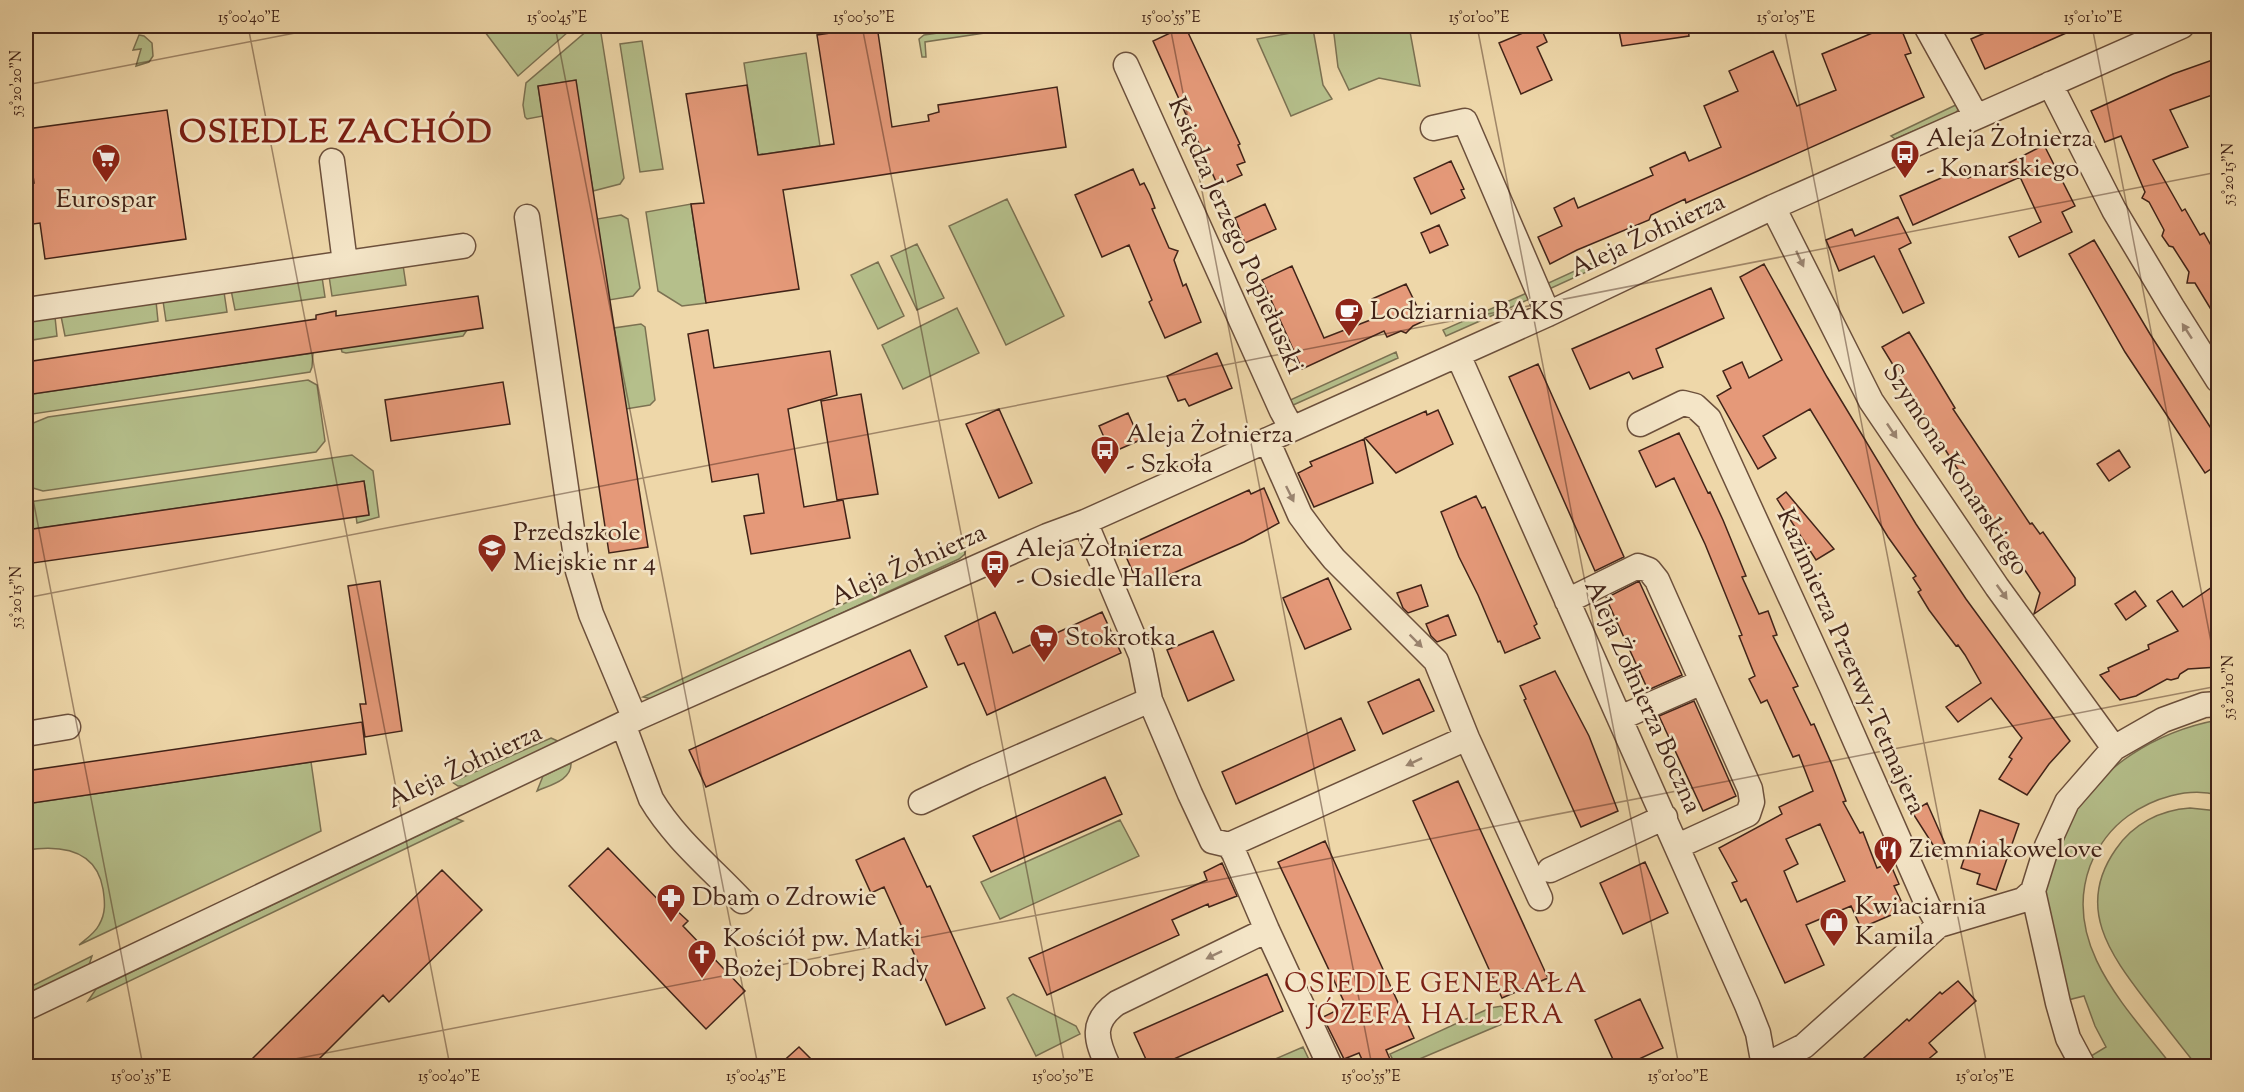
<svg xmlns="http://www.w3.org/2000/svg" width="2244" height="1092" viewBox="0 0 2244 1092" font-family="'Sorts Mill Goudy',serif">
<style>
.green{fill:#b5bf8b;stroke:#7b7152;stroke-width:1.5}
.building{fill:#e59979;stroke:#412318;stroke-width:1.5;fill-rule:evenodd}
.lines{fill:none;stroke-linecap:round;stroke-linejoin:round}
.minor-casing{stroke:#6c503c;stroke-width:27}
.minor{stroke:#f4e5c7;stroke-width:24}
.oneway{fill:#9a8470}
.ticks{fill:none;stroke:#412318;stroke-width:1.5;stroke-opacity:0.45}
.labels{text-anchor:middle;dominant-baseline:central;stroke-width:5;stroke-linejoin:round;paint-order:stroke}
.poi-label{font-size:26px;fill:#412318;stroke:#f4e5c7;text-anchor:start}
.street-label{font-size:26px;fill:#412318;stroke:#f4e5c7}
.neighbourhood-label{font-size:27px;letter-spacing:1.5px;fill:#7a1f14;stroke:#f4e5c7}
.district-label{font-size:32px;font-weight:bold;letter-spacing:1.5px;fill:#7a1f14;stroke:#f4e5c7}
.neatline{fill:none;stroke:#412318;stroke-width:2}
.ticks-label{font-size:15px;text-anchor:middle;fill:#412318}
</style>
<rect width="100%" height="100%" fill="#eed7a9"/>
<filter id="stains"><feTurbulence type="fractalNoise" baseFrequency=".00333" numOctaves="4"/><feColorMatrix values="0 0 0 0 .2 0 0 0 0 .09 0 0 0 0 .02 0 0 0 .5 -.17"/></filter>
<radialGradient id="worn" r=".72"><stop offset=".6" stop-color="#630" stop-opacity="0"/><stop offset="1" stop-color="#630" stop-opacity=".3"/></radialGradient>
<!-- green -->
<path class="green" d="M987,26H1032L925,42L926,57H922L919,39L924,35Z
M1333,26H1409L1420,86L1379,78L1349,90L1338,67Z
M600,27L624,178L620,184L593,191L589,166H584L576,80L538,86L543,116L527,119L525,117L523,105L526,83L588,30Z
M482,28L568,32L518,76Z
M1313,29L1323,85L1332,99L1291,116L1257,39Z
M139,35L144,36L152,43L153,56L149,62L136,66L141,49L133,50Z
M642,41L663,169L640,172L620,44Z
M806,53L820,146L758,155L744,63Z
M1962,102L1956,113L1895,139L1891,136Z
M1007,199L1064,316L1006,345L949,226Z
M691,204L706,303L682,306L658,291L646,212Z
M621,215L628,219L640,288L633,296L609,300L597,219Z
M917,244L944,298L917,310L891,256Z
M1601,259L1604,264L1547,290L1544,285Z
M878,262L904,316L878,329L851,275Z
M403,265L406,285L332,296L329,276Z
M322,277L325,297L235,310L231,290Z
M224,292L227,312L166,321L163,301Z
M1529,292L1532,298L1446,336L1443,330Z
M156,301L158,321L65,336L61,316Z
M957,308L979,353L903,389L882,345Z
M55,317L57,336L26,341V321Z
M641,324L645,327L655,400L650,405L626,409L614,328Z
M467,330L463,336L346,353L342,352L341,348Z
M1396,352L1398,358L1291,406L1288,401Z
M313,353L312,367L310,372L26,415V395Z
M308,380L317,385L325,441L316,452L43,491L33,488L27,482L26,426L48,417Z
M352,455L373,471L379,517L357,523L356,516L369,514L364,481L27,530L26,507L29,502Z
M966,547L965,554L959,559L662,696L652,699L643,697Z
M2218,720V795C2188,787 2153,798 2128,816C2110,829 2098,846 2090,866C2061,945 2128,1009 2172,1066H2097L2091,1056L2106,1047L2095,1026L2084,996L2068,1000L2049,906L2042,904C2049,877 2056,851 2068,825C2096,767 2158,731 2218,720Z
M551,738L560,742L465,786H458L452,782Z
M311,762L321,831L79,945C86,939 95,933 99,925C106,913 105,902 103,889C96,848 59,845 26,850V804Z
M571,763C572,780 550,785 537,791L543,776Z
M2190,808L2218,811V1066H2197C2180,1045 2163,1023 2146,1001C2110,954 2075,907 2116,849C2133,824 2160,810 2190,808Z
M455,818L463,821L88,1001L96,989Z
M1120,820L1139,856L1000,919L981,882Z
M92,956L89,965L26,996V989Z
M1013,994L1076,1026L1080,1034L1036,1056L1007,998Z
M1502,1006L1509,1021L1403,1066H1396L1390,1054L1490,1008Z
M1303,1047L1312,1066H1259Z"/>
<!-- building -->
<path class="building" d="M877,26L892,127L929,121L928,115L939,112L938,105L1057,87L1066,147L783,190L799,289L706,303L691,204L704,203L686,94L747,85L758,155L834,144L817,35Z
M1185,26L1240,144L1238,145L1245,162L1237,165L1242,175L1218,186L1153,41Z
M1540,26L1547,42L1537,47L1552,80L1521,94L1499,43Z
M1618,26H1688L1689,36L1622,46Z
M1889,26H1900L1911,53L1905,55L1924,97L1686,203L1685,199L1651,215L1649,220L1577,250L1550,264L1538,237L1562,226L1554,208L1574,198L1578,208L1653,175L1650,168L1685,152L1689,161L1721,147L1704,106L1738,91L1729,71L1773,51L1797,106L1836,90L1822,54Z
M2001,26H2082L1985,69L1971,39Z
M2218,58V93L2170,110L2188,147L2153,160L2182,211L2185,209L2200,235L2204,233L2218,258V321L2195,283H2187L2189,272L2173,247L2169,246L2162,236L2164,230L2149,202L2142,198L2145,192L2121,136L2105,142L2091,111L2173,74Z
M576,80L648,547L609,553L538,86Z
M167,110L186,239L45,259L40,223L26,225V184L34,183L27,129Z
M2044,145L2075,206L2062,212L2072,232L2019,257L2009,237L2041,222L2020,177L1913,225L1900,196L1964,168L1968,178L1993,167L1995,170Z
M1451,161L1464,189L1461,190L1465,198L1431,214L1414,178Z
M1133,169L1140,185L1144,183L1150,195L1155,208L1152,209L1169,248L1178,251L1174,260L1183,286L1186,284L1201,322L1165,338L1149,302L1152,300L1129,245L1102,257L1075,195Z
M1265,204L1276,229L1245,243L1235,218Z
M1898,217L1911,243L1899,249L1924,303L1903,313L1874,256L1839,271L1826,240L1852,229L1855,236Z
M1439,225L1448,245L1430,253L1421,233Z
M2094,240L2150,334L2218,439V464L2205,473L2125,352L2069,254Z
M1764,264L1827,377L1916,524L1966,599L2070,741L2049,764L2027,795L1999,779L2012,759L2009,757L2022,738L1991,698L1958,722L1946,707L1981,683L1965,655L1958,645L1956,646L1929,610L1918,592L1921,590L1913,578L1916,576L1888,537L1810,409L1763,436L1776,458L1758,469L1717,396L1731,388L1723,371L1742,362L1749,378L1782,360L1740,277Z
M1292,266L1324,338L1378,317L1372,299L1406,284L1424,321L1413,326L1406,333L1401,331L1387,337L1384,331L1302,369L1262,280Z
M1711,288L1724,318L1656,349L1663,367L1633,379L1629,372L1590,389L1572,349Z
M478,296L483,328L26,395V362L316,319V315L336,311V316Z
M708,330L714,368L830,351L837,395L788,409L804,507L843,500L850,538L751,554L744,516L764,513L758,474L712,482L688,334Z
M1909,332L1955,408L1953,409L2030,524L2032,523L2040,534L2043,532L2075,578V585L2034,614L2040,593L1951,459L1882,347Z
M1217,353L1232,388L1189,406L1185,399L1178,401L1167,376Z
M1538,364L1624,557L1595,571L1509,377Z
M503,382L510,424L391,441L385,400Z
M861,394L878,494L837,500L821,401Z
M999,409L1032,483L999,498L966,424Z
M1438,410L1453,444L1396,473L1365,438L1426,411L1427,415Z
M1128,413L1140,440L1111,453L1099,426Z
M1679,433L1708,493L1710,492L1723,520L1746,576L1742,577L1759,614L1768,611L1777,635L1773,636L1798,686L1793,688L1811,725L1814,724L1832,765L1846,801L1843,802L1860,833L1863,832L1877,868L1890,863L1899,884L1894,886L1905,909L1861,928L1851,906L1806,925L1824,965L1785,983L1746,899L1741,902L1732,883L1737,881L1719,848L1782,814L1779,807L1813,791L1799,755L1793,757L1767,700L1761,703L1749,679L1755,676L1739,636L1742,635L1705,544L1674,478L1656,487L1639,451ZM1820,824L1845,881L1797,902L1784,871L1798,864L1786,839Z
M1364,439L1373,483L1314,507L1298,473L1312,466L1310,462Z
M2119,450L2130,467L2109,481L2097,464Z
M364,481L369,515L26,564V530Z
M1264,488L1279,523L1244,542L1151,583L1150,581L1139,586L1124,552L1134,547L1133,543L1249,490L1251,494Z
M1786,492L1834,549L1816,560L1777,499Z
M1476,496L1482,508L1485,507L1537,624L1534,626L1540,638L1505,653L1500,641L1498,642L1478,595L1459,557L1441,512Z
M1328,578L1351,629L1305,649L1283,598Z
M380,581L402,731L365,737L360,704H366L348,586Z
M1639,581L1682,675L1648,690L1606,598Z
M2218,583V667L2188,669L2180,674L2178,678L2171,680L2167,679L2136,696L2120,700L2100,675L2109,671L2108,668L2149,649L2148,645L2178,631L2157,601L2172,591L2183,607Z
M1421,585L1428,606L1408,613L1403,608L1397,593Z
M2135,591L2146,606L2126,620L2115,604Z
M995,612L1013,653L1102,612L1121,653L987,715L964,663L958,665L945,636Z
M1448,615L1456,635L1437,642L1431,636L1426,624Z
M1213,631L1234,680L1188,701L1167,650Z
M910,650L927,687L706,787L689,750Z
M1555,671L1589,736L1618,811L1581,827L1524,700L1526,699L1520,686Z
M1419,679L1434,711L1383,734L1368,702Z
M1694,701L1736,796L1703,811L1659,716Z
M1341,718L1355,750L1236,804L1222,772Z
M362,722L366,754L26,804V771Z
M1105,777L1122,814L991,872L973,836Z
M1458,781L1548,978L1502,998L1413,801Z
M1927,803L1950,855L1942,859L1912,812Z
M1980,810L2019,824L1996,890L1977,884L1980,874L1961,868Z
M904,838L927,887L930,886L985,1008L946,1025L884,887L871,893L856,860Z
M1325,841L1414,1038L1386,1050L1393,1066H1365L1359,1053L1344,1059L1323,1017L1346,1006L1278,862Z
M608,848L671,913L675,909L688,921L683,926L745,991L706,1029L569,886Z
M1645,862L1668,913L1623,934L1600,883Z
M1222,863L1237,896L1209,907L1208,904L1172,920L1179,935L1047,995L1029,958L1207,880L1204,872Z
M442,870L482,910L389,1002L383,995L312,1066H245Z
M1267,974L1283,1011L1158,1066H1149L1134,1033Z
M1958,981L1976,1001L1929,1043L1937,1052L1920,1066H1855L1907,1019L1909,1021L1940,992L1942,994Z
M1640,999L1663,1048L1624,1066H1616L1595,1020Z
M799,1047L818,1066H778Z"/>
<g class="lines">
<!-- minor casing -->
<g class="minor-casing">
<path id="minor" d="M1926,26L1976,116
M1126,65L1282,411L1292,429
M2050,84L2114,210L2172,307L2218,380
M1433,128L1465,121L1548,314
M332,161L345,263
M1773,207L1871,401L1997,587L2114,748
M527,217L578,571L591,614L635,719
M26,310L463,246
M1458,355L1747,1005L1758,1033L1764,1066
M1640,424L1683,403L1695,406L1709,419L1832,688L1928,906L1939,925
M1267,440L1300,515L1317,538L1334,559L1436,661L1467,738L1540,898
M1085,522L1141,655L1150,700L1190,794L1212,841L1229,845L1234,853L1267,930L1330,1066
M1567,601L1638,566L1649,570L1657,580L1750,789L1752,802L1748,814L1678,846
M1620,718L1702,682
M623,724L651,799C674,838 711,868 742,901
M26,734L68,727
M921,802L976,776L1150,700
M1229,845L1467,738
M1550,870L1665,817
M26,1008L623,724L1047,536L1085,522L1548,314L1773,207L2182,26
M1108,1066C1096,1040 1090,1022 1117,1003L1267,930
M1764,1066L1804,1046L1939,925L2023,900L2033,891
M2083,1066L2068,1038L2058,1003L2033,891L2047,846L2067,802L2114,748L2163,720L2204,705L2218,704"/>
</g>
<!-- minor -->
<use href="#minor" class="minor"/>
</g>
<!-- one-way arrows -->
<defs><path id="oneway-solid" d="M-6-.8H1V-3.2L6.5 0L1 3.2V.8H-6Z" transform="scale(1.5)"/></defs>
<g class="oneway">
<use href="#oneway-solid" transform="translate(1800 259) rotate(65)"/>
<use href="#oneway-solid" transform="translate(2187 331) rotate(-123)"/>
<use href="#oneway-solid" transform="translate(1892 431) rotate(56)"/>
<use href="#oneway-solid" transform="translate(1290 494) rotate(64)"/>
<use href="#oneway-solid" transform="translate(2002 592) rotate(54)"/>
<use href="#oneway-solid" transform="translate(1416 641) rotate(45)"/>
<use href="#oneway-solid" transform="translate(1414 762) rotate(155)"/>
<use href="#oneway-solid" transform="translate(1214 955) rotate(154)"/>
</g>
<!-- ticks -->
<path class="ticks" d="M248,26L450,1066M555,26L758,1066M862,26L1065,1066M1170,26L1372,1066M1477,26L1679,1066M1784,26L1987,1066M2092,26L2218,678M26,85L331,26M26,463L143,1066M26,598L2218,172M259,1066L2218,686"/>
<!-- icons -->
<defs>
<g id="bus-pin" transform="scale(1.5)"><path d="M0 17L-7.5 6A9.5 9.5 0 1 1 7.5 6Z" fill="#8f2418" stroke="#f4e5c7"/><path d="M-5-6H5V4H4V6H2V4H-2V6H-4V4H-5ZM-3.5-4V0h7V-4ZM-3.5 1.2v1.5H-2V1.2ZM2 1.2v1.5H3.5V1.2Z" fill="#fff"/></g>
<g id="supermarket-pin" transform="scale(1.5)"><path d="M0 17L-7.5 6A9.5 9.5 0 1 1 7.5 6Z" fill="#8f2418" stroke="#f4e5c7"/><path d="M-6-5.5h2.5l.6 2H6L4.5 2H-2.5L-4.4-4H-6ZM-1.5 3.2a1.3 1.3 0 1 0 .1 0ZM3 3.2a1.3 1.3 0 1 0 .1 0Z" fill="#fff"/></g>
<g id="cafe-pin" transform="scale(1.5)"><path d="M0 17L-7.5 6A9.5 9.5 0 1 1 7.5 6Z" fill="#8f2418" stroke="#f4e5c7"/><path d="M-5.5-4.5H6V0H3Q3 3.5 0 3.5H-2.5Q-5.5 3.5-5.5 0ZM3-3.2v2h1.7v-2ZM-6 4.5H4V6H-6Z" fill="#fff"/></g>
<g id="school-pin" transform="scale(1.5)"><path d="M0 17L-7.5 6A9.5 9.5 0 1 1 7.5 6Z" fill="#8f2418" stroke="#f4e5c7"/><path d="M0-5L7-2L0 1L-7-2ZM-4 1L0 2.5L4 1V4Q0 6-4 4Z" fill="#fff"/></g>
<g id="restaurant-pin" transform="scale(1.5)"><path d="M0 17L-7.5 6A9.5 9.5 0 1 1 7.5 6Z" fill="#8f2418" stroke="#f4e5c7"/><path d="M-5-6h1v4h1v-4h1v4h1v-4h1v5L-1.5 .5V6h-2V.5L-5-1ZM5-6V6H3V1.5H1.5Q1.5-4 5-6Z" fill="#fff"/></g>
<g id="pharmacy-pin" transform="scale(1.5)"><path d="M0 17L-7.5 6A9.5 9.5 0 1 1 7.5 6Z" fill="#8f2418" stroke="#f4e5c7"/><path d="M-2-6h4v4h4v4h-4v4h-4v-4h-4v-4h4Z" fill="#fff"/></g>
<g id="shop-pin" transform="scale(1.5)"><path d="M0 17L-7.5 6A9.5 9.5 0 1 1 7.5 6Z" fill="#8f2418" stroke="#f4e5c7"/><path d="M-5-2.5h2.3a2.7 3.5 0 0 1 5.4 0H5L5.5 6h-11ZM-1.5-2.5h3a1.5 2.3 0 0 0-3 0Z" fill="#fff"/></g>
<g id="church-pin" transform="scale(1.5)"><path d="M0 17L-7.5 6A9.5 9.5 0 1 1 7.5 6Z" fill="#8f2418" stroke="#f4e5c7"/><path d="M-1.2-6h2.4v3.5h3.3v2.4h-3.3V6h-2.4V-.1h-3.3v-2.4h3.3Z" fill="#fff"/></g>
</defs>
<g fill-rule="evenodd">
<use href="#bus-pin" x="1905" y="154"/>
<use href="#supermarket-pin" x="106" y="158"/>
<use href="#cafe-pin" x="1349" y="312"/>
<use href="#bus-pin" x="1105" y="450"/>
<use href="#school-pin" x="492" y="548"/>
<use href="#bus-pin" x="995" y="564"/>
<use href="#supermarket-pin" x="1044" y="638"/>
<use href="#restaurant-pin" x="1888" y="850"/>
<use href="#pharmacy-pin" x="671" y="898"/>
<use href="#shop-pin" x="1834" y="922"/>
<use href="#church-pin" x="702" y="954"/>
</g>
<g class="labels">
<!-- poi labels -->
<g class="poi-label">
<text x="1926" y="139">Aleja Żołnierza<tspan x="1926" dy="30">- Konarskiego</tspan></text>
<text x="106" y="200" text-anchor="middle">Eurospar</text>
<text x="1370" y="312">Lodziarnia BAKS</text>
<text x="1126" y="435">Aleja Żołnierza<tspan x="1126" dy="30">- Szkoła</tspan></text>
<text x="513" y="533">Przedszkole<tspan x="513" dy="30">Miejskie nr 4</tspan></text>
<text x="1016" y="549">Aleja Żołnierza<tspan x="1016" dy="30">- Osiedle Hallera</tspan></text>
<text x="1065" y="638">Stokrotka</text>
<text x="1909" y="850">Ziemniakowelove</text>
<text x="692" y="898">Dbam o Zdrowie</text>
<text x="1855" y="907">Kwiaciarnia<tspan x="1855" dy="30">Kamila</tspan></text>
<text x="723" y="939">Kościół pw. Matki<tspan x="723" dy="30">Bożej Dobrej Rady</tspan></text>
</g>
<!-- street labels -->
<g class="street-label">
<text transform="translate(1235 236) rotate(66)">Księdza Jerzego Popiełuszki</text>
<text transform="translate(1648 236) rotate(-25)">Aleja Żołnierza</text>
<text transform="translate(1955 470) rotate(57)">Szymona Konarskiego</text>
<text transform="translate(909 566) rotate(-24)">Aleja Żołnierza</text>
<text transform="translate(1850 662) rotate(66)">Kazimierza Przerwy-Tetmajera</text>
<text transform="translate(1642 697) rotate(66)">Aleja Żołnierza Boczna</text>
<text transform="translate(465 767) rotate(-25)">Aleja Żołnierza</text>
</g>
<!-- neighbourhood labels -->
<g class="neighbourhood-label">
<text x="1436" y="985">OSIEDLE GENERAŁA<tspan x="1436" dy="31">JÓZEFA HALLERA</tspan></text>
</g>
<!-- district labels -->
<g class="district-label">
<text x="336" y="134">OSIEDLE ZACHÓD</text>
</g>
</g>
<!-- margin -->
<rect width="2244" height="1092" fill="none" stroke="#eed7a9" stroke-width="66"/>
<rect x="33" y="33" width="2178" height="1026" class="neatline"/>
<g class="ticks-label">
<text x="249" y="22">15°00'40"E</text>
<text x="557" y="22">15°00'45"E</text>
<text x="864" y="22">15°00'50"E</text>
<text x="1171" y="22">15°00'55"E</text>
<text x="1479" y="22">15°01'00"E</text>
<text x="1786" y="22">15°01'05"E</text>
<text x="2093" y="22">15°01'10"E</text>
<text transform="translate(16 83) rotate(-90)" y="5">53°20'20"N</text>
<text transform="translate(2228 174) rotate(-90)" y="5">53°20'15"N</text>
<text transform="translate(16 597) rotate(-90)" y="5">53°20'15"N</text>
<text transform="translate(2228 687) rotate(-90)" y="5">53°20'10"N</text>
<text x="141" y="1081">15°00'35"E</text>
<text x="449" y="1081">15°00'40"E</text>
<text x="756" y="1081">15°00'45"E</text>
<text x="1063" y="1081">15°00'50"E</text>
<text x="1371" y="1081">15°00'55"E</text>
<text x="1678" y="1081">15°01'00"E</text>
<text x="1985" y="1081">15°01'05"E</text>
</g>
<rect width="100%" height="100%" filter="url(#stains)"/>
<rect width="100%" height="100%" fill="url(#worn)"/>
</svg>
